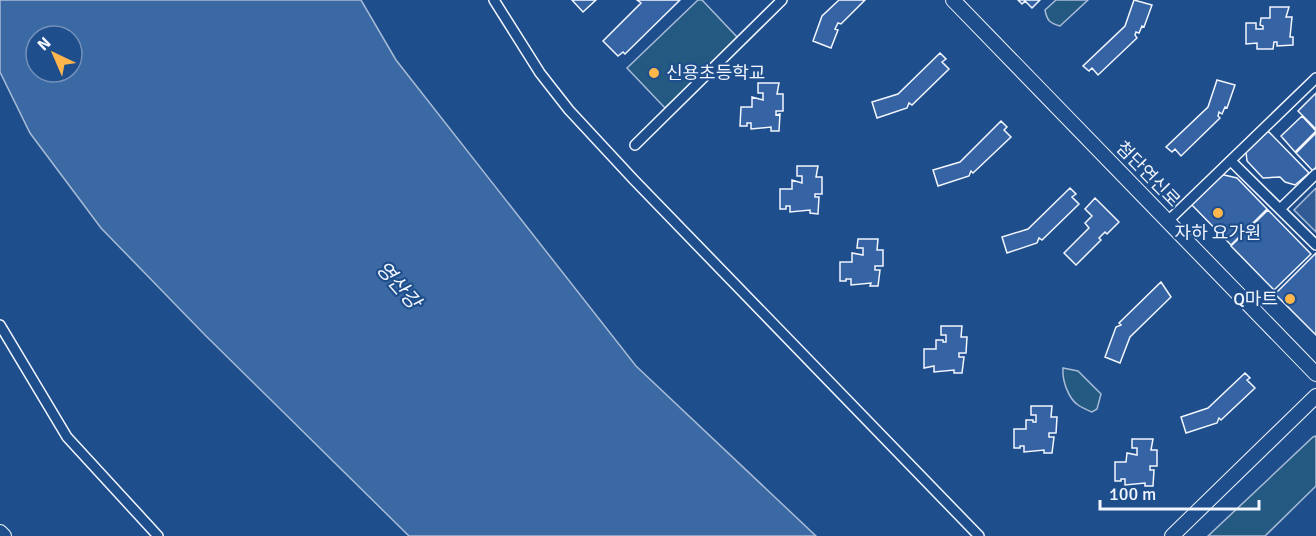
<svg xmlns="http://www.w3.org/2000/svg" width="1316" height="536" viewBox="0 0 1316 536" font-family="Signika,'Noto Sans KR',sans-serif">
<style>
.green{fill:#245a82;stroke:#a8bbd7;stroke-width:1.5}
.parking{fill:#305b95;stroke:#a8bbd7;stroke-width:1.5}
.water{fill:#3b69a3;stroke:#a8bbd7;stroke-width:1.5;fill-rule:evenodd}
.building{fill:#3563a3;stroke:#f2f6ff;stroke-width:1.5}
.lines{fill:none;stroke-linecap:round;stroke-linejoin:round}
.street-casing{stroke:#f2f6ff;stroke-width:12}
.secondary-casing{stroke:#f2f6ff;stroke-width:16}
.street{stroke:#1f4e8c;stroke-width:9}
.secondary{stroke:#1f4e8c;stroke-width:14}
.poi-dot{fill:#ffb74d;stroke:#1f4e8c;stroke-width:2}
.labels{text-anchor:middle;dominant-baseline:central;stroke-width:4.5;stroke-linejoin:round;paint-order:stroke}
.poi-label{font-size:18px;fill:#f2f6ff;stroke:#1f4e8c;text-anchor:start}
.street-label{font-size:18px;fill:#f2f6ff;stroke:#1f4e8c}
.water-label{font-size:20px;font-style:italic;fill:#f2f6ff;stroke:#1f4e8c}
</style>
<rect width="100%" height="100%" fill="#1f4e8c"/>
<!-- green -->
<path class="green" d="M698,0H702L738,38L665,108L627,68Z
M1056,0H1088L1060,26C1050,23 1047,21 1045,10Z
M1063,368L1078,371L1101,394L1097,409L1092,412C1088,410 1082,408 1078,405C1068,398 1062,380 1063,368Z
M1316,436V486L1265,536H1208L1313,437Z"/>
<!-- parking -->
<path class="parking" d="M1316,188V232L1294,210Z"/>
<!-- water -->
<path class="water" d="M0,0H361L396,60L636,366L816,536H409L205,335L101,228L30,133L0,72ZM36,36H72V72H36Z"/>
<!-- building -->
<path class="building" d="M572,0H596L583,12Z
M637,0H680L625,54L623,52L618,56L603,41L641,3Z
M839,0H865L841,24L838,23L835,29L838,30L831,48L813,41L822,16Z
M1018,0H1040L1032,8L1025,1L1022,4Z
M1134,0L1152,5L1144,27L1142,26L1139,33L1136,32L1135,35L1137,38L1098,75L1092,68L1089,71L1083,66L1125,26Z
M1270,7H1289L1286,17H1292L1290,37H1293V45L1277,46V42H1274L1273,49H1257V43L1246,44V23H1256V29H1263V26L1260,25L1261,18H1270Z
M940,53L946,59L942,62L949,69L912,105L909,103L907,108L877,118L872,102L898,94Z
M1217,80L1235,85L1227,108L1225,107L1222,114L1219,112L1218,116L1220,118L1181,156L1175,149L1172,152L1166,147L1208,107Z
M758,83H779L777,94H783V111H776V115L780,114L779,131H771V127L751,129V123H747V126H740L741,107H752V97L763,100V93H758Z
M1316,93V129L1298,111Z
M1302,116L1316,131L1295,152L1281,136Z
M1001,121L1007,127L1004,130L1011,137L973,173L971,171L969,176L938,186L933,170L960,162Z
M1268,131L1309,173L1295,185L1285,182L1280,177L1263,178L1247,161L1246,152Z
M1316,133V167L1313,171L1296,153Z
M797,166H818L816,177H822V194H815V197H819L818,214L810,213V210L790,212V206H786V209H780V189H792V180L802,183V176H797Z
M1220,174L1237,178L1267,209L1231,245L1190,203Z
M1070,188L1076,194L1072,197L1079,204L1042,240L1039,238L1037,243L1007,253L1002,237L1028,229Z
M1095,198L1119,222L1107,234L1105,232L1099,238L1101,240L1076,265L1064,253L1089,228L1085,223L1092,216L1085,209Z
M1268,210L1311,254L1274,290L1231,246Z
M858,239H878L877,250H883V266H875V270H880L878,286H870L871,283L851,285V279H846V281H840V262H852V253L863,255V248H857Z
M1316,253V335L1275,294Z
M1161,282L1171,297L1130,337L1120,363L1105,357L1116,327L1121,325L1119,323Z
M941,326H962L961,337H967L966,353H959V357H964L962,373H954V370L934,372V366L924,368V349H936V340H943V342H946V335H941Z
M1245,373L1250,378L1247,380L1255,388L1221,420L1219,418L1217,423L1186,433L1181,417L1208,408Z
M1031,406H1052L1051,417H1057L1056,433H1049V437H1054L1052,453H1044V450L1024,452V446H1020V448H1014V429H1026V420H1033V422H1036V415H1031Z
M1132,439H1153L1151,450H1157V466H1150V470H1154L1153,486H1145V483L1125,485V479H1121V481H1115V462H1126L1127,453L1137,455V448H1132Z"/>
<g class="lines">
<!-- street casing -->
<g class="street-casing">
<path id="street" d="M494,0L540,73L569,110L634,180L979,536
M635,145L782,0
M1231,161L1316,245
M1280,209L1316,174
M1168,221L1316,78
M0,325L67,437L158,536"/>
</g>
<!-- secondary casing -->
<g class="secondary-casing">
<path id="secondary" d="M953,0L1316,374
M0,532L4,536
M1172,536L1316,396"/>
</g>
<!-- street -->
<use href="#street" class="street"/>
<!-- secondary -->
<use href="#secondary" class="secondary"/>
</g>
<!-- markers -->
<g class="poi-dot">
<circle cx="654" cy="73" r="6"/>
<circle cx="1218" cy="213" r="6"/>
<circle cx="1290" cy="299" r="6"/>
</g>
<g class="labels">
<!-- poi labels -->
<g class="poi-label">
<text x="666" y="73">신용초등학교</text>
<text x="1218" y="233" text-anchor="middle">자하 요가원</text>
<text x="1278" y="299" text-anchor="end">Q마트</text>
</g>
<!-- street labels -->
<g class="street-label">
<text transform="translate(1148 174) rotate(46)">첨단연신로</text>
</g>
<!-- water labels -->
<g class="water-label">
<text transform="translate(398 285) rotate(49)">영산강</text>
</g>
</g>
<!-- north arrow -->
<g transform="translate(54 54) rotate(316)"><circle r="28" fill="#1f4e8c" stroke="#7391ba" stroke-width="1.5"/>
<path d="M0-4.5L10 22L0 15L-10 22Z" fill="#ffb74d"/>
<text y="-9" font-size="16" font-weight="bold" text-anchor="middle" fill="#f2f6ff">N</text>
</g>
<!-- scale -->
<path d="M1100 500v9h159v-9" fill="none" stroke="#f2f6ff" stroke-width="3"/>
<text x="1109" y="500" font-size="18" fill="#f2f6ff" stroke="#1f4e8c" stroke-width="4.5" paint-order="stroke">100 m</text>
</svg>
